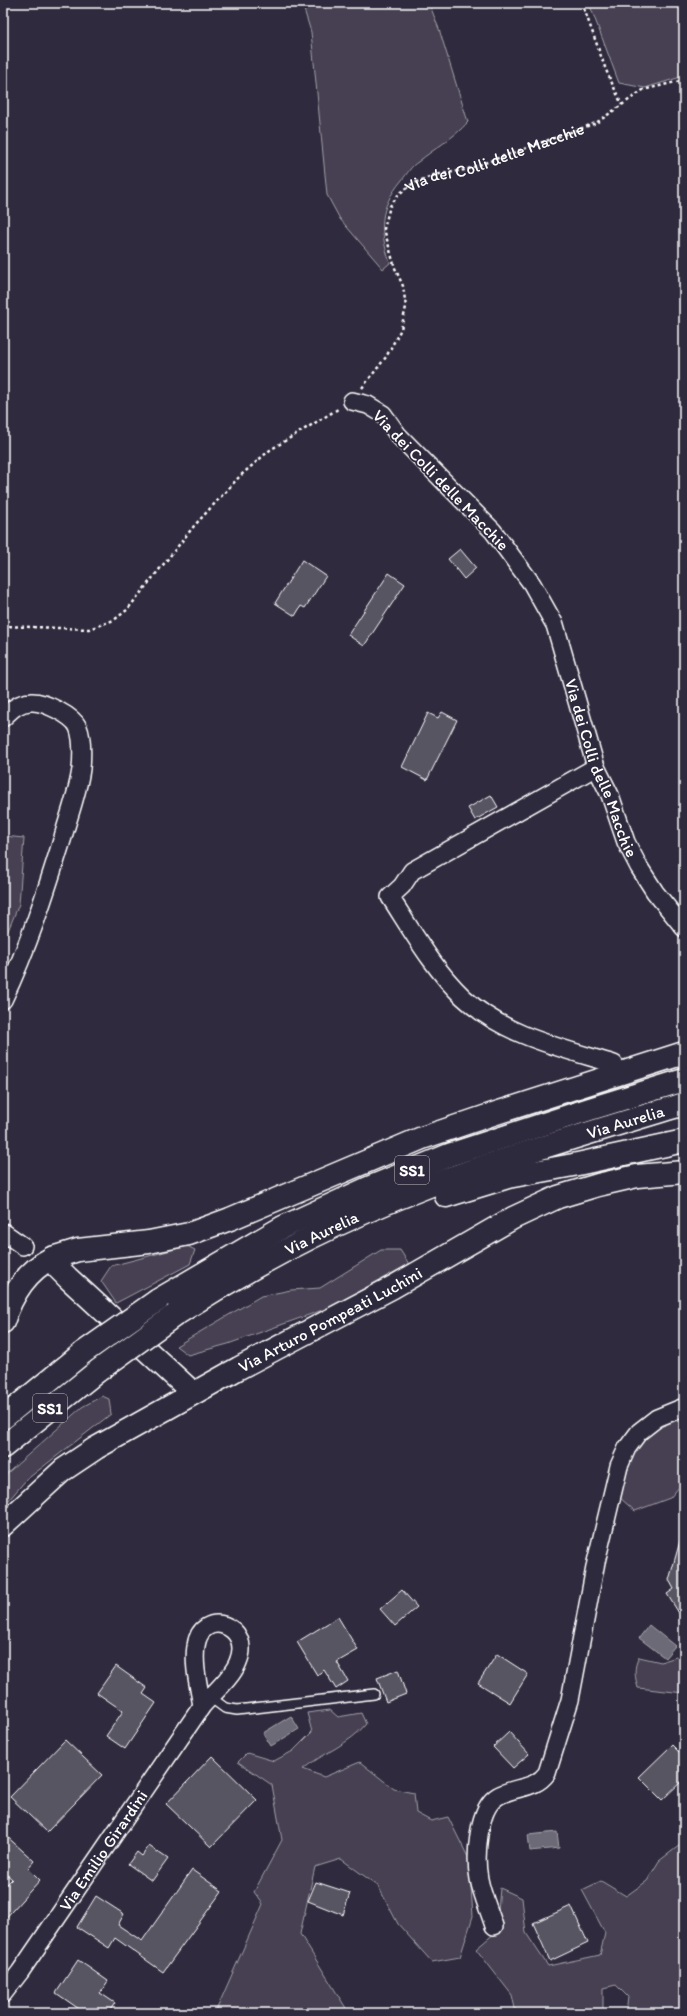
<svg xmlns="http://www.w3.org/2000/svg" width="687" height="2016" viewBox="0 0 687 2016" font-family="Itim,sans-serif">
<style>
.green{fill:#464152;stroke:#a2a0a8}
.water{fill:#6d6a77;stroke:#a7a6ad}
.building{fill:#595564;stroke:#fff}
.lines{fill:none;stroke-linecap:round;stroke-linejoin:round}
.lane-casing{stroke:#fff;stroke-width:12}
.street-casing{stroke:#fff;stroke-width:20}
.secondary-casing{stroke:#fff;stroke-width:25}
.highway-casing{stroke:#fff;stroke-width:25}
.path{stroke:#fff;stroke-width:2.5;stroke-dasharray:3 3;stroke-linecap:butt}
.lane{stroke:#2f2a3d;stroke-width:9}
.street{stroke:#2f2a3d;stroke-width:17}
.secondary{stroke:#2f2a3d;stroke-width:22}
.highway{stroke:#2f2a3d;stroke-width:22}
.highway-bridge-casing{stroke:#fff;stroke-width:25;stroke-linecap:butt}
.highway-bridge{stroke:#2f2a3d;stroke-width:22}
.labels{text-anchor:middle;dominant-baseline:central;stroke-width:3.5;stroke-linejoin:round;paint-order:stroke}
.shield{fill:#2f2a3d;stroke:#c1bfc5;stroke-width:1}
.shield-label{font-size:16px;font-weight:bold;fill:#fff}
.street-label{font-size:17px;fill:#fff;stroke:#2f2a3d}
</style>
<rect width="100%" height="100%" fill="#2f2a3d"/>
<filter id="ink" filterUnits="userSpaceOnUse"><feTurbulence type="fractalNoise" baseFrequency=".025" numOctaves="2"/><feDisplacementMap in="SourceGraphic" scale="8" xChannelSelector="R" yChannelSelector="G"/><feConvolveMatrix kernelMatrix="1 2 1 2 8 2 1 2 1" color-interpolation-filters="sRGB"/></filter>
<g filter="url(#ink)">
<!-- green -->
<path class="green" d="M302,3H429L439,29L468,122C454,138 435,148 418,162C411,166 407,174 402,180C378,209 379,229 390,263L383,269L340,219L327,195L311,32Z
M589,3H684V76L645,88L619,83Z
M4,836L24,838L19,904L3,943Z
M187,1246L195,1250L190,1264L116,1303L101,1281L111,1266Z
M381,1250H400L409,1264L328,1308L228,1344L188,1355L176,1346L261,1296L291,1290L320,1288Z
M102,1396L109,1399L111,1414L26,1480L3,1507V1477L82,1407Z
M684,1415V1487L680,1486L670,1498L635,1511L620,1498C626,1477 631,1449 648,1433C659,1425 672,1420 684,1415Z
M682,1655L684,1656V1693L638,1688C635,1677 633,1668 639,1657L661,1662Z
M330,1710L338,1717L361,1713L366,1724C350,1744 323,1753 303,1769L324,1777L360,1762L394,1789L414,1793L416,1813L431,1821L448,1817L469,1859L473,1916L460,1957L432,1962L398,1924L378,1886L341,1859L315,1867L300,1934L349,2013H215L263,1904L254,1892L282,1840L272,1785L238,1762L247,1753L274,1761L293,1751L312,1732L307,1713Z
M684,1842V2013H626L628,1997L616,1985L603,1988V2013H516L512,1995L476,1949L496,1932L500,1888L522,1898L526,1933L548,1966L600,1955L605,1933L582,1890L601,1881L626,1896L647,1881L659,1861Z"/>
<!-- water -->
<path class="water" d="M649,1625L675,1646L665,1658L639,1638Z
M291,1716L299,1729L271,1746L263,1733Z
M557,1832L559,1848L530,1851L528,1835Z"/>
<!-- building -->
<path class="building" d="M460,549L476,568L464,579L448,559Z
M302,560L326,576L305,608L301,606L295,616L275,603Z
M389,573L405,584L364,646L348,635Z
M442,712L457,720L427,780L402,767L428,713L438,718Z
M491,795L498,807L475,820L468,808Z
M680,1541L684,1542V1621L667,1594L674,1589L669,1580Z
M402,1590L417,1607L395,1626L380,1609Z
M338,1617L358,1650L337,1662L348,1681L336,1689L324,1670L317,1675L297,1642Z
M497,1654L528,1674L510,1703L478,1683Z
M116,1666L147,1688L143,1694L156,1703L125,1749L106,1736L123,1711L97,1693Z
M398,1670L406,1694L386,1702L377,1678Z
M509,1732L529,1754L513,1768L493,1747Z
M65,1740L102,1775L47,1832L10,1797Z
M672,1745L684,1757V1779L662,1800L639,1777Z
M212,1756L257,1800L211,1847L166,1804Z
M3,1833L34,1861L28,1868L40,1880L3,1921V1888L12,1879L3,1871Z
M149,1846L168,1859L152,1881L128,1864L137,1852L142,1856Z
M192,1870L222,1891L163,1972L115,1938L109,1948L77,1927L96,1896L124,1914L118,1925L142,1941Z
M316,1882L350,1893L343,1915L308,1901Z
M571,1906L588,1943L550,1961L533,1923Z
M78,1960L108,1981L100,1993L115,2003L108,2013H85L56,1993Z"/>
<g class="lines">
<!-- lane casing -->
<g class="lane-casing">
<path id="lane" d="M210,1697L225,1708L237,1710L374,1694"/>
</g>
<!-- street casing -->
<g class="street-casing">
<g id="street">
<path id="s2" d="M352,401L368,405L383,414L398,435L493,531L532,584L555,625L596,767L610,795L626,842L639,867L655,892L684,928"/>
<path d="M3,718C11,710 19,702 31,702C44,701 73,716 78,727C83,739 82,757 81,769C78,792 69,815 63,837C46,892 28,948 3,1000"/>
<path d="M596,767L412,871L402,886L390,897C412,931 433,968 463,997C504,1036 562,1048 614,1064L620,1073"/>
<path d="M3,1232L23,1246"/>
<path d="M494,1926C489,1910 482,1895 479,1879C475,1858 477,1808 498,1796C515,1786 535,1790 547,1773L570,1700L596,1562L619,1466L627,1448L639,1432L657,1418L684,1407"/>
<path id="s3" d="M3,1994L20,1972L202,1706C213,1693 232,1678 238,1662C254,1625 201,1607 196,1646C193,1665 199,1687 202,1706"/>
</g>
</g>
<!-- secondary casing -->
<g class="secondary-casing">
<g id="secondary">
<path d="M193,1393L68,1278L58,1268L52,1258L78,1250L149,1242L189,1234L230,1219L422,1138L493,1114L684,1053"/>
<path id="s4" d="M3,1525L63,1470L96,1448L239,1368L393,1287L513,1218L558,1197L598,1185L637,1176L684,1172"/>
</g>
</g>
<!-- highway casing -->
<g class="highway-casing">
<g id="highway">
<path d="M446,1196L508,1177L573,1165L684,1141"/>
<path d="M158,1300L283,1227L366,1189L449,1155L590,1109L684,1080"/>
<path id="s5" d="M175,1315C271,1253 376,1202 485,1166C551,1144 618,1124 684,1104"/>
<path d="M3,1322C12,1294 26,1271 52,1258"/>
<path d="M3,1418L84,1352"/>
<path d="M3,1447L99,1370"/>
</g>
</g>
<!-- path -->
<g class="path">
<path d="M582,3L606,70L622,105"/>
<path id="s1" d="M362,388L386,357L401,329L406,307L403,286L395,268L384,229L390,206L399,194L412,184L434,175L465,170L596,123L643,90L684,80"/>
<path d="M3,626L89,629L114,620L127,610L194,526L240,476L270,450L338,409"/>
</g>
<!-- lane -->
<use href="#lane" class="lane"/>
<!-- street -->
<use href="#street" class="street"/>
<!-- secondary -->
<use href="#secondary" class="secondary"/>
<!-- highway -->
<use href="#highway" class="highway"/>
<!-- highway-bridge casing -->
<g class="highway-bridge-casing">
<path id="highway-bridge" d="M84,1352L158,1300
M99,1370L175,1315"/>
</g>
<!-- highway-bridge -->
<use href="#highway-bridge" class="highway-bridge"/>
</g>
</g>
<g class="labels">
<!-- shield labels -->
<g class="shield">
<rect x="395" y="1156" width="34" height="28" rx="3"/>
<rect x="33" y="1394" width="34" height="28" rx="3"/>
</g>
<g class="shield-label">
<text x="412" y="1170">SS1</text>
<text x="50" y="1408">SS1</text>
</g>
<!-- street labels -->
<g class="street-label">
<text stroke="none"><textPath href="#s1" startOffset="317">Via dei Colli delle Macchie</textPath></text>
<text transform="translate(441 480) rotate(46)">Via dei Colli delle Macchie</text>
<text stroke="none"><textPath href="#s2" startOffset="458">Via dei Colli delle Macchie</textPath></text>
<text stroke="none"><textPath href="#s5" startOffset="492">Via Aurelia</textPath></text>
<text stroke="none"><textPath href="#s5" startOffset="168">Via Aurelia</textPath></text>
<text stroke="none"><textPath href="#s4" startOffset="388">Via Arturo Pompeati Luchini</textPath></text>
<text stroke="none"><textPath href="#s3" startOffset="175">Via Emilio Girardini</textPath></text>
</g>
</g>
<!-- margin -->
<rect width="687" height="2016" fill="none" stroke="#2f2a3d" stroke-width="16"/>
<rect x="8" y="8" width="671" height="2000" fill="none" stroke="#fff" stroke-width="1.5" filter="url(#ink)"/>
</svg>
